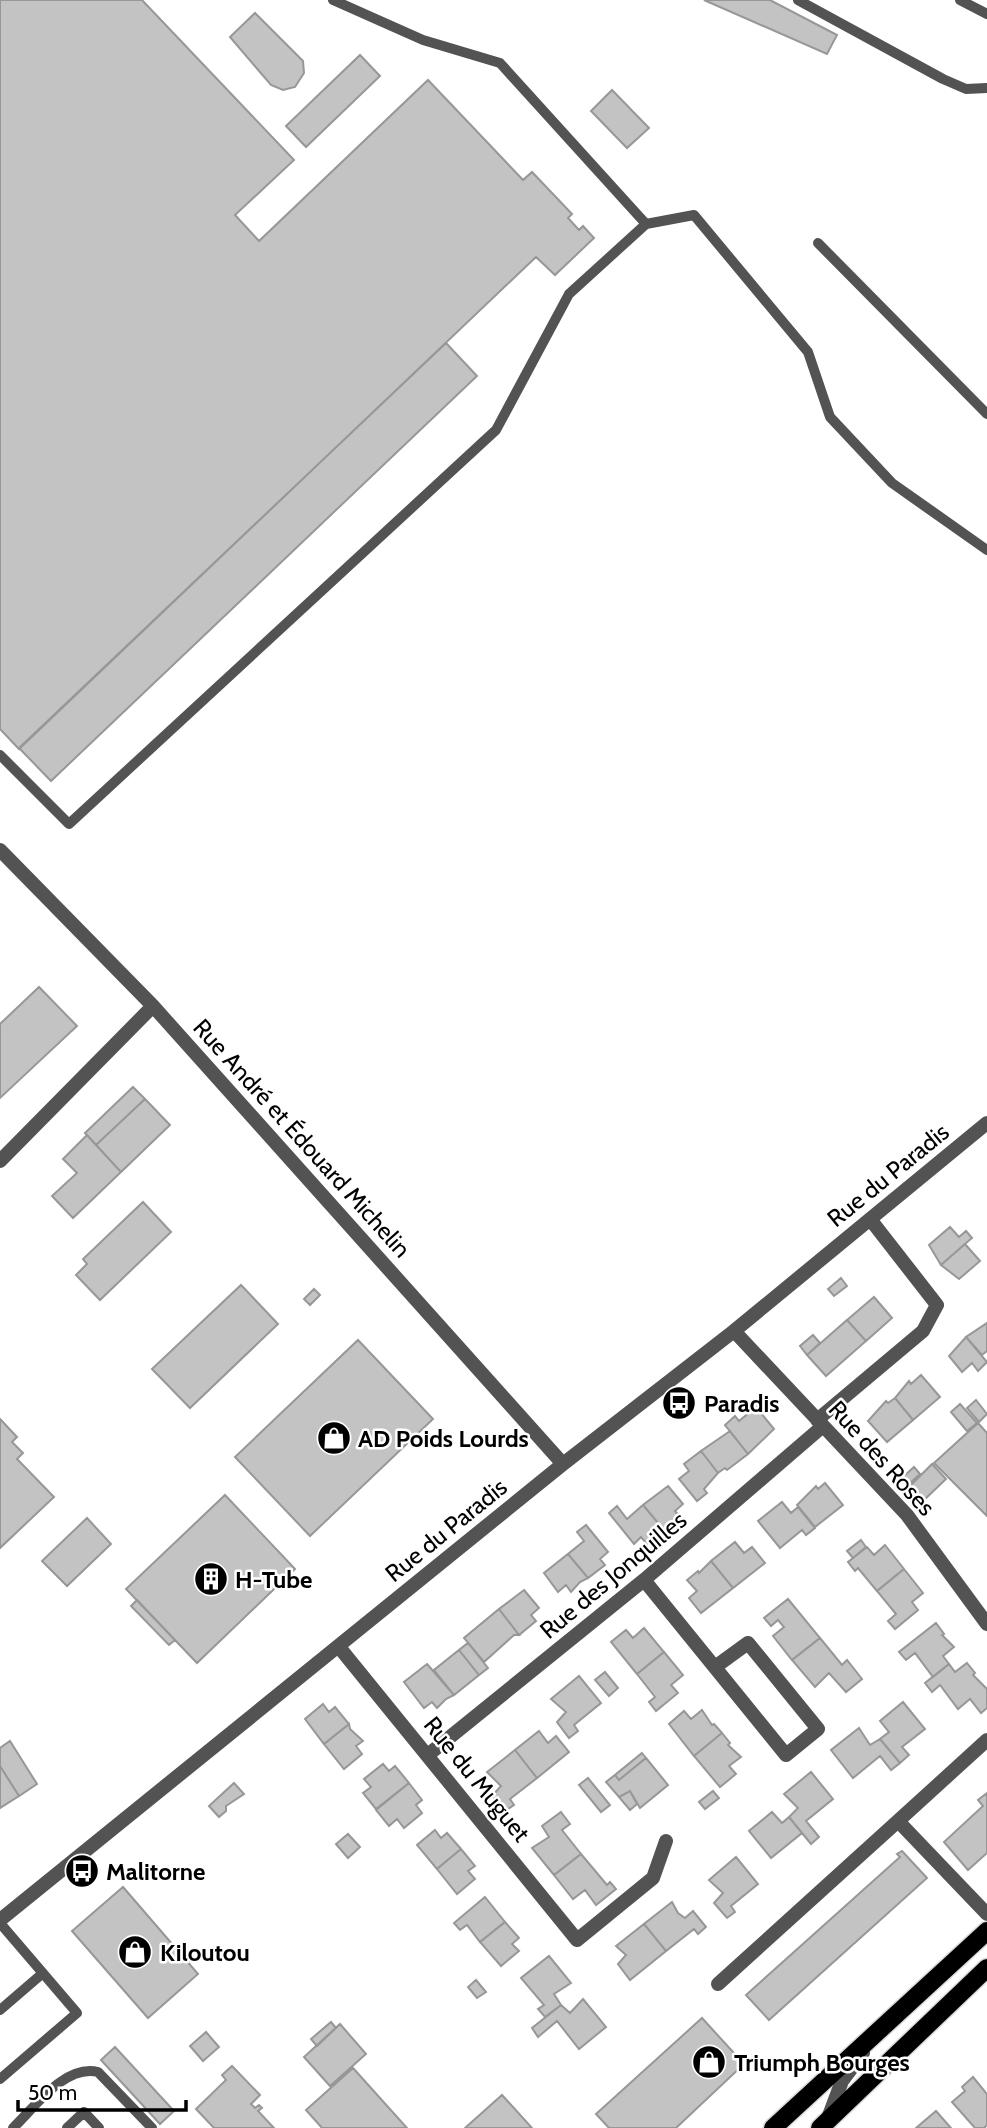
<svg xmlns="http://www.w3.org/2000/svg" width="987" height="2128" viewBox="0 0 987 2128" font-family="Cabin,sans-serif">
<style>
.building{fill:#c3c3c3;stroke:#979797;stroke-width:2}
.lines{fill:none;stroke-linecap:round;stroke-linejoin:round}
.primary-casing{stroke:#dbdbdb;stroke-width:21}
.lane{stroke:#535353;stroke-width:10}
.street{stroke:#535353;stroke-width:14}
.primary{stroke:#000;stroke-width:18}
.labels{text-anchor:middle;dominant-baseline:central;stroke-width:5;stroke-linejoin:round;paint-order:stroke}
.street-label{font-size:24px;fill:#000;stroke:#fff}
.poi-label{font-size:24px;font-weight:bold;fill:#000;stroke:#fff;text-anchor:start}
</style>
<rect width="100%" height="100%" fill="#fff"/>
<!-- building -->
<path class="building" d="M0,0H142L294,160L235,215L259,241L428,80L523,180L532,172L572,214L568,218L579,230L583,226L594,238L555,275L536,257L19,749L0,729Z
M704,0H770L837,35L827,54Z
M255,13L303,61L304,73L295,87L283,90L271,85L230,37Z
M360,55L380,76L306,147L286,126Z
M612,90L649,128L627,148L591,111Z
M446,343L477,376L51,781L19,748Z
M39,987L77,1026L0,1098V1024Z
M133,1087L145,1099L96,1145L85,1133Z
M145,1099L170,1125L121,1172L96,1145Z
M87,1135L121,1172L73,1218L52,1196L77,1173L63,1159Z
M143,1202L171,1232L100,1300L76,1275L87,1264L83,1259Z
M950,1227L959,1237L966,1231L972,1238L941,1265L929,1245Z
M965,1244L980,1261L959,1279L941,1265Z
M841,1278L847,1286L834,1296L828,1289Z
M241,1285L278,1324L190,1408L152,1369Z
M314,1289L320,1295L310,1305L304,1299Z
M874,1297L892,1318L866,1341L847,1320Z
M847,1320L866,1341L826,1376L807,1355Z
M987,1323V1351L982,1355L966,1337Z
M813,1335L820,1343L807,1355L800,1346Z
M966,1337L987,1362L978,1371L972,1363L962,1372L949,1356Z
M358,1340L433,1419L310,1536L235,1457Z
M921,1375L940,1397L913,1420L895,1398L909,1381L911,1384Z
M895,1398L913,1420L887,1442L868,1421L886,1401L888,1403Z
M976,1400L987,1414L979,1422L967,1408Z
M960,1404L977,1423L967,1431L951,1412Z
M756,1407L774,1429L748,1454L725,1425L735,1416L739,1421Z
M0,1419L17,1437L12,1442L23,1453L17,1459L54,1497L0,1548Z
M978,1423L987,1433V1516L934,1463Z
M730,1431L748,1454L727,1470L725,1468L718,1473L701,1451Z
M701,1451L718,1473L704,1489L707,1493L697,1501L679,1479L689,1471L684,1464Z
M932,1464L946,1479L922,1502L908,1488Z
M914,1467L920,1474L909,1484L903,1477Z
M825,1483L843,1505L815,1527L797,1505L816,1486L818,1489Z
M668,1486L683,1504L675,1511L680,1517L664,1530L643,1505Z
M225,1495L295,1569L197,1663L126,1589Z
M782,1502L791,1513L798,1507L815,1528L806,1535L802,1530L780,1548L758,1521Z
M643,1505L664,1530L647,1544L641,1537L634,1544L609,1513L617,1506L627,1519Z
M87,1518L111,1544L67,1586L42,1561Z
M586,1525L608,1552L600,1559L605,1565L588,1578L568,1554L584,1541L577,1532Z
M861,1540L866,1547L853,1558L847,1551Z
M735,1542L744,1553L752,1547L765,1563L733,1588L711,1561Z
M885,1545L904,1569L877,1591L858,1568L855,1571L848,1562L867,1547L874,1555Z
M568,1554L588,1578L580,1582L571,1592L566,1585L558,1592L544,1573Z
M711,1561L733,1588L701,1613L689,1598L697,1591L687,1580L698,1571L699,1573Z
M904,1569L923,1593L912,1602L918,1610L895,1629L888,1621L896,1614L877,1591Z
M524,1590L539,1608L531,1615L536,1621L519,1635L499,1609Z
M788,1599L820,1638L792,1660L773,1636L784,1627L778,1620L771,1626L764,1618Z
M137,1600L175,1640L169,1645L131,1606Z
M499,1609L519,1635H514L484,1662L464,1638Z
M936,1623L944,1634L942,1635L954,1647L943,1656L949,1664L933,1677L915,1653L906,1660L899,1652Z
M644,1628L664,1652L637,1674L611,1642L626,1630L633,1638Z
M820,1638L842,1665L847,1660L862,1679L846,1692L829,1673L815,1687L792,1660Z
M468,1643L488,1668L479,1675L459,1650Z
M459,1650L479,1675L454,1695L434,1670Z
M664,1652L683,1675L671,1685L678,1693L656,1711L649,1702L655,1697L637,1674Z
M967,1663L975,1673L973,1675L987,1689V1708L981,1713L970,1699L958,1709L940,1685L932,1692L925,1683L949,1664L955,1672Z
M427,1664L454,1695L446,1699L437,1708L432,1702L424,1708L404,1682Z
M605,1672L618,1688L609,1696L595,1680Z
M579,1676L601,1703L574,1725L578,1731L569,1738L557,1722L566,1712L551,1699Z
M903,1702L925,1729L902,1747L909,1755L900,1763L880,1739L889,1732L880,1721Z
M323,1704L329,1712L335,1707L349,1724L324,1744L305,1719Z
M702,1710L712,1725L714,1724L722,1733L694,1756L669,1724L684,1711L691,1719Z
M349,1724L350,1729L363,1741L356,1746L362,1754L344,1769L324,1744Z
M859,1728L870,1745L880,1739L900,1763L891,1770L880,1756L853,1778L831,1750Z
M539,1731L548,1743L556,1736L569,1752L537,1778L515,1750Z
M722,1733L730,1743L728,1745L741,1757L729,1766L736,1774L720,1787L694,1756Z
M10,1741L37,1784L19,1796L0,1766V1748Z
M515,1750L537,1778L510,1799L514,1805L505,1811L492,1796L501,1786L487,1772Z
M642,1753L646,1758L619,1780L615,1775Z
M646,1758L668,1785L640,1808L630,1791L619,1797L606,1782L615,1775L619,1780Z
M383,1764L389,1771L395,1766L409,1783L376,1809L363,1793L371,1787L364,1779Z
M0,1766L19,1796L0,1808Z
M811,1772L833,1799L806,1821L819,1837L811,1844L789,1817L798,1808L784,1794Z
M588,1778L610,1805L601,1812L579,1785Z
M234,1783L244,1794L226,1806V1811L219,1817L209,1806Z
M409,1783L422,1800L416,1805L422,1813L404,1828L397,1819L389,1826L376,1810Z
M630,1791L637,1804L630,1810L619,1797Z
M713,1791L719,1798L705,1809L699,1802Z
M987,1793V1853L968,1870L944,1842L983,1806L978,1800Z
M561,1812L570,1824L562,1830L581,1854L554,1875L532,1848L549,1837L542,1826Z
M772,1812L782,1823L789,1817L802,1833L771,1858L749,1831Z
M435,1830L441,1838L447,1833L461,1849L437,1869L417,1845Z
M348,1834L360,1847L348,1858L336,1844Z
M461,1849L475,1866L468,1871L475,1879L457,1894L437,1869Z
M902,1851L927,1878L769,2020L746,1995L900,1857L897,1854Z
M581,1854L607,1885L610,1882L616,1889L596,1905L585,1890L573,1899L554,1875Z
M736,1857L758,1884L731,1906L735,1912L727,1918L714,1903L723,1893L709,1880Z
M123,1887L198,1974L148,2018L72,1931Z
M485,1897L505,1922L480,1942L467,1925L460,1930L454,1923Z
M672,1902L678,1913L685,1918L693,1911L706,1927L698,1934L694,1929L666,1951L644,1924Z
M505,1922L519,1938L512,1944L519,1951L501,1966L480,1942Z
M644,1924L666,1951L630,1980L618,1964L626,1955L616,1946Z
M549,1956L571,1983L554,1994L561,2005L545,2017L538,2009L544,2005L521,1978Z
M476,1980L486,1992L477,1998L468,1987Z
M583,1999L606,2027L579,2049L557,2021L538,2037L532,2028L561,2005L570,2013Z
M702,2018L744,2064L676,2128H609L596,2114Z
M331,2022L336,2028L317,2046L311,2039Z
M340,2024L366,2054L330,2086L304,2057Z
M206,2032L219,2047L203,2061L190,2046Z
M115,2047L174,2111L160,2124L101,2060Z
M232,2066L260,2095L251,2104L255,2108L259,2105L262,2108L258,2111L274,2128H214L196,2109L226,2080L222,2075Z
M353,2068L407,2128H322L306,2110Z
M973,2077L987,2094V2125L984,2128H975L952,2102L965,2091L962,2087Z
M502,2095L532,2128H465Z
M936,2111L951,2128H916Z"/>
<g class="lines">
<!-- primary casing -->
<g class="primary-casing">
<path id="primary" d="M773,2128L987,1931
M820,2128L987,1968"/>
</g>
<!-- lane -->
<path class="lane" d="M333,0L423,40L500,63L646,224
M798,0L943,79L966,89L987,88
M960,0L987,14
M818,243L987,414
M0,755L69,824L496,430L569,294L646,224L694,215L808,352L830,417L892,483L987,550
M0,1923L77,2013L0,2079
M0,2010L43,1973
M13,2128C35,2107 65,2064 98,2072L152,2128
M67,2128L84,2112L99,2128"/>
<!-- street -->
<path class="street" d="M0,850L153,1006L563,1464
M0,1161L153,1006
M734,1331L907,1515L987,1624
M817,1420L923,1331L937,1305L870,1219
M644,1580L786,1755L818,1729L748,1643L715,1667
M339,1647L577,1940L653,1878L666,1841
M987,1740L898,1821L987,1914
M429,1754L644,1580L823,1426
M0,1920L563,1464L734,1331L987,1123
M718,1984L898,1821
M827,2121L842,2081L863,2053"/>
<!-- primary -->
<use href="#primary" class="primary"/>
</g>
<!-- icons -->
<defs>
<g id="bus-disc" transform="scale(1.75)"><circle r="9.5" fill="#000" stroke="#fff"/><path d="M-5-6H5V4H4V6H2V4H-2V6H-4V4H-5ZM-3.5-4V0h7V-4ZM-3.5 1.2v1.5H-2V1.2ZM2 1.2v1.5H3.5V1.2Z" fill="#fff"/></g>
<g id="shop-disc" transform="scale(1.75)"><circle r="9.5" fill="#000" stroke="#fff"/><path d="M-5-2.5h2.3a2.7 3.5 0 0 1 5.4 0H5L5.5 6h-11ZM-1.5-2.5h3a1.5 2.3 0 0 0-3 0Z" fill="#fff"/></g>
<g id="building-disc" transform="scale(1.75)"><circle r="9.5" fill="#000" stroke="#fff"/><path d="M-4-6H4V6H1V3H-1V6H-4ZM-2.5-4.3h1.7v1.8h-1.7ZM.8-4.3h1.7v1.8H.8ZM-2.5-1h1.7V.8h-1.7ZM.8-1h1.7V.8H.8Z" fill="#fff"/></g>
</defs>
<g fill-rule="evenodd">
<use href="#bus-disc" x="679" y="1403"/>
<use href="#shop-disc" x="334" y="1438"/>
<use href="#building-disc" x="211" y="1579"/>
<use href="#bus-disc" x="82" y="1871"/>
<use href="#shop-disc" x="135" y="1952"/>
<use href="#shop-disc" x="709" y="2062"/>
</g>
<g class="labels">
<!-- street labels -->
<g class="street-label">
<text transform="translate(302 1138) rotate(48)">Rue André et Édouard Michelin</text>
<text transform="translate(888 1175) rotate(-39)">Rue du Paradis</text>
<text transform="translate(882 1458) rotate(48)">Rue des Roses</text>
<text transform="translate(446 1530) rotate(-39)">Rue du Paradis</text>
<text transform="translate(613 1575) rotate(-40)">Rue des Jonquilles</text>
<text transform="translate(477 1779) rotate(51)">Rue du Muguet</text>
</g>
<!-- poi labels -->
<g class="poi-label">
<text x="704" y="1403">Paradis</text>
<text x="358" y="1438">AD Poids Lourds</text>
<text x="235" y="1579">H-Tube</text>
<text x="106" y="1871">Malitorne</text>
<text x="160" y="1952">Kiloutou</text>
<text x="734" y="2062">Triumph Bourges</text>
</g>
</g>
<!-- scale -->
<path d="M18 2100v10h168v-10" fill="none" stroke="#000000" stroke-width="3.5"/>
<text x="28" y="2100" font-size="21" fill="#000000" stroke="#ffffff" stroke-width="5" paint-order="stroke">50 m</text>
</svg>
